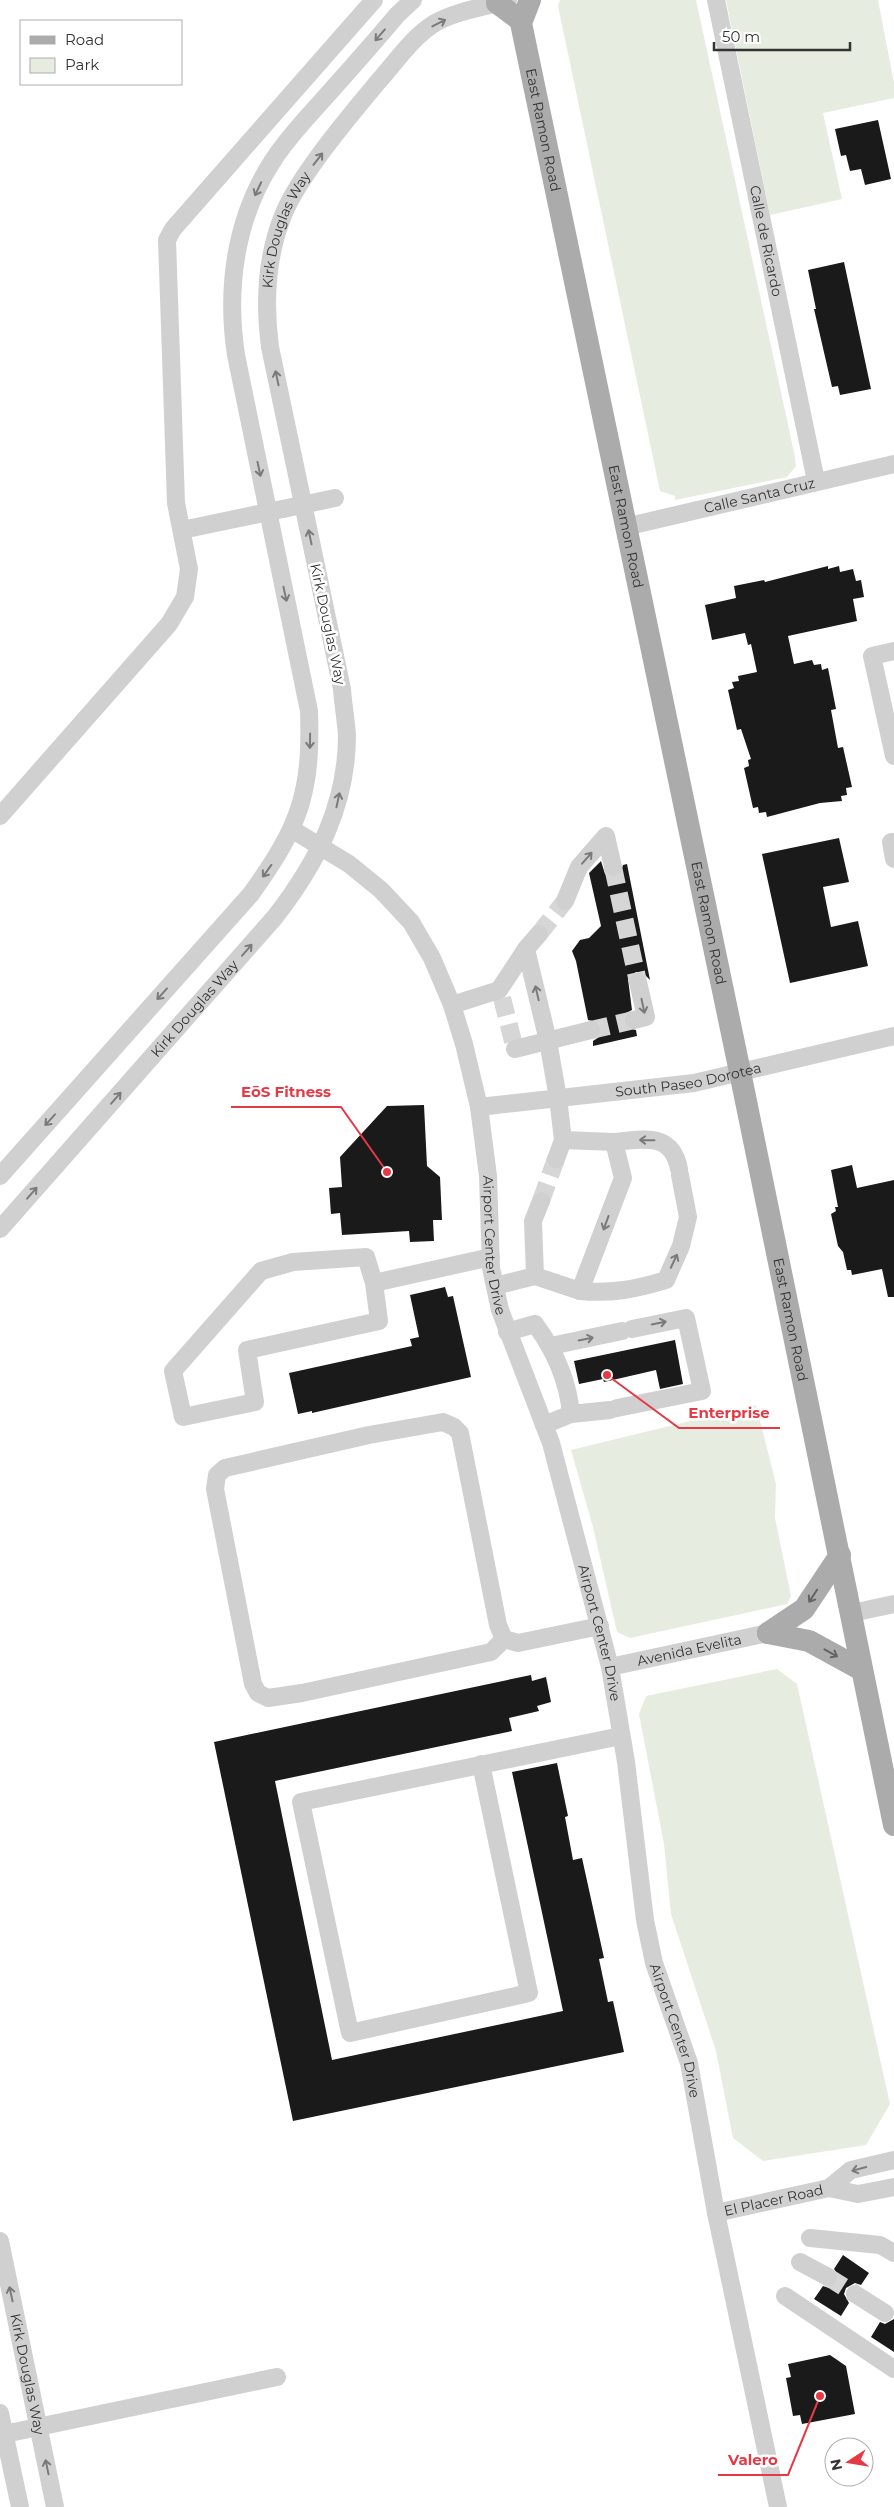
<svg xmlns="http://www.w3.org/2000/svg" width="894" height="2507" viewBox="0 0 894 2507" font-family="Montserrat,sans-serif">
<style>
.green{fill:#e6ecdf}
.building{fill:#1a1a1a}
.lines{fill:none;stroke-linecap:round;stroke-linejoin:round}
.minor-tunnel{stroke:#d6d6d6;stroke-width:18;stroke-dasharray:18 9;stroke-linecap:butt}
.minor{stroke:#d0d0d0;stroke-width:18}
.major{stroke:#ababab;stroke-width:22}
.oneway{stroke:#7a7a7a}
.oneway2{stroke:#636363}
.labels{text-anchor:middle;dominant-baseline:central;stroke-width:5;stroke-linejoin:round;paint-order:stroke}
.street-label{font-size:14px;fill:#333;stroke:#fff}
.leader{fill:none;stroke:#e63946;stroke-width:2}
.callout-dot{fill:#e63946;stroke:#fff;stroke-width:2}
.callout-label{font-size:15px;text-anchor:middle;font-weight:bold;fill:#e63946;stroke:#fff;stroke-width:5;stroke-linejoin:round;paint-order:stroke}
</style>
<rect width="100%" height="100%" fill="#fff"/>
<!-- green -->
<path class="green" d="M560,0H696L795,457L796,466L787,477L675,500V496L660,491L558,6Z
M726,0H878L894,83V98L823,113L842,199L770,215Z
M756,1405L776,1484L775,1518L791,1596L787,1604L630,1638L617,1632L593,1527L571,1450Z
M777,1669L797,1684L890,2104L866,2145L763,2161L733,2138L716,2051L671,1914L664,1844L639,1714L646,1696Z"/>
<!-- building -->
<path class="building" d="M878,120L891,179L865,185L861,169L850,171L846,155L841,156L835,129Z
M844,262L871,389L840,395L838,386L832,387L814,309H816L808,270Z
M828,566V569L839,566L840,572L853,569L856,581L861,580L864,597L853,599L857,621L788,636L794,664L812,660L814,665L821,664L822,670L828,668L836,709L831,710L838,748L843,747L852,787L846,788L847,795L841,796L842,801L820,803L767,817L766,812L759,813L758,807L753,808L744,768L749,766L748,760L751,759L741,729L737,730L728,690L734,688L732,682L739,681L738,676L757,672L751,644L748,645L745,633L712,640L705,605L736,598L734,586L764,580L765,582Z
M839,838L849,882L823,887L831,927L858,921L868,966L790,983L762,854Z
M601,861L605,874L610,877L620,875L623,865L627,864L650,980L642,972H636L628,979L632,1010L626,1013L624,1022L627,1028L636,1030L637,1036L593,1046V1041L599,1037L601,1028L598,1022L588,1020L576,961L572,951L580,940L589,938L601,926L589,873Z
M424,1105L427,1166L440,1177L442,1220H433L434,1241L410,1242L409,1231L342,1235L340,1213L331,1214L329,1188L342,1187L340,1157L387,1106Z
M852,1165L857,1188L894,1180V1297H888L882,1269L852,1275L851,1270H847L843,1252L838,1246L831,1214L836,1211L835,1207H838L831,1170Z
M445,1287L448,1297L453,1296L471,1377L312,1413V1411L298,1414L289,1373L412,1346L410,1339L419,1337L410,1295Z
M675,1340L683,1384L660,1389L656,1370L604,1382L603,1379L579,1384L574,1361Z
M531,1675L532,1681L546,1677L551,1702L537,1706L539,1711L509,1718L512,1731L275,1781L332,2060L563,2011L512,1772L557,1763L568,1816L565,1817L573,1860L582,1858L604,1958L599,1959L608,2002L613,2001L624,2052L293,2121L214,1742Z
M843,2255L869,2273L861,2285L855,2283L846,2288L844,2294L849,2303L841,2316L814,2299L823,2286L829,2288L837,2282L839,2276L834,2269Z
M894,2319V2352L871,2337L880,2322L885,2324Z
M830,2355L846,2366L855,2414L802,2424L800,2415L793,2416L786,2378L791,2377L788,2364Z"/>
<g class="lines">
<!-- minor-tunnel -->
<path class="minor-tunnel" d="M613,867L638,982
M539,934L565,901
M502,998L515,1049
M591,1030L634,1020
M541,1201L556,1159
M828,2277L855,2294"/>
<!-- minor -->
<g class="minor">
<path id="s1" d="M716,0L816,481"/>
<path id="s2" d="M625,527L894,464"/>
<path d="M182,530L335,498"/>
<path d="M894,651L872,656L894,756"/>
<path d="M0,816L169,624L185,597L189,569L176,503L167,240L173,229L374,0"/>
<path id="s3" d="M293,830L349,864L381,890L411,922L432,958L452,1005L464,1044L479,1107L488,1176L491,1268L500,1310L551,1443L610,1667L626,1762L645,1920L654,1963L689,2063L716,2213L778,2507"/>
<path d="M894,842H891L894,859"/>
<path d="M565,901L579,867L606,836L613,867"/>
<path d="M539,934L526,949L548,1041L558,1098L563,1140L556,1159"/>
<path d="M452,1005L499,990L526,949"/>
<path d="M634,1020L646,1017L638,982"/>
<path d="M515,1049L591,1030"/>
<path id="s4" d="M479,1107L694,1083L894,1036"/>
<path d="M563,1140L614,1142"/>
<path d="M679,1169C672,1132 644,1139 614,1142L623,1178L580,1291C611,1294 637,1289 666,1280L681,1246L688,1217L680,1175"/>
<path d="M0,1176L251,894C299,827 312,794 309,711L236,355C226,289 235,219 272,162C285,141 303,122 320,103C346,74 372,45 397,15L413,0"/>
<path id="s5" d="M0,1229L275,917C317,863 347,805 347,735C346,720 343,704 342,689L270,347C264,301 266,256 284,213C301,173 349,117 377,83C395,63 412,37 435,23C456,11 485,7 508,0"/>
<path d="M535,1276L580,1291"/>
<path d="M374,1283L379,1321L247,1350L255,1402L183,1417L173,1371L261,1271L293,1262L366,1257L374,1283L491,1257"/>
<path d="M495,1286L535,1276L533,1221L541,1201"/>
<path d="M507,1332L535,1324C555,1351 568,1381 571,1414L544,1425"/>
<path d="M551,1346L622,1331"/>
<path d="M617,1408L702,1391L686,1318L632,1329"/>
<path d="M571,1414L610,1410"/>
<path d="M852,1613L894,1604"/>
<path d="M504,1639L491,1652L302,1693L268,1698L258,1693L253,1684L215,1489L217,1475L225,1468L369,1435L443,1422L454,1427L460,1433L498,1625L504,1639L518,1643L600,1626"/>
<path id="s6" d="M610,1667L768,1633"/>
<path d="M481,1764L529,1993L350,2033L301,1802L621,1736"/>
<path d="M829,2188L858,2194L894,2187"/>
<path id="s7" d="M716,2213L829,2188L851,2170L894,2160"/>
<path d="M810,2238L880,2245L894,2253"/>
<path id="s8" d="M0,2241L55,2507"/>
<path d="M800,2262L828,2277"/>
<path d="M855,2294L885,2313"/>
<path d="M785,2296L894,2369"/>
<path d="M0,2413L20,2507"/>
<path d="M0,2435L277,2377"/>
</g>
<!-- major -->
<g class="major">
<path d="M497,0V3L520,20"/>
<path id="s9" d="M530,0L521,23L740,1072L894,1825"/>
<path d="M768,1633L804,1609L840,1555"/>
<path d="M768,1633L809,1641L862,1670"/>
</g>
</g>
<!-- one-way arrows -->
<defs><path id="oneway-shaft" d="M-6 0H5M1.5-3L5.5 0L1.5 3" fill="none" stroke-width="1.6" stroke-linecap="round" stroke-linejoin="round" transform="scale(1.25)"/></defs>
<g class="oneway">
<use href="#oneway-shaft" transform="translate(439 23) rotate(-27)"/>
<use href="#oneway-shaft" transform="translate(380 35) rotate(131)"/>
<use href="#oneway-shaft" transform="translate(318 159) rotate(-52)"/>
<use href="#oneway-shaft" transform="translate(258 189) rotate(115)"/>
<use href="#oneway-shaft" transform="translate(277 378) rotate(-102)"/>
<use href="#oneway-shaft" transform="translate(259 469) rotate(78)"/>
<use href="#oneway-shaft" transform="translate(310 537) rotate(-102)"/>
<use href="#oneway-shaft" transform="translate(285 594) rotate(78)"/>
<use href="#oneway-shaft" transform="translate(310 741) rotate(91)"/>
<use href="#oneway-shaft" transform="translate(338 800) rotate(-78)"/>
<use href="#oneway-shaft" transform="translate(587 858) rotate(-49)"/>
<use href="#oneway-shaft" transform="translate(267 871) rotate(126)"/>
<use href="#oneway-shaft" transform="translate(247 950) rotate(-49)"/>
<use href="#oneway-shaft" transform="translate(537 993) rotate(-103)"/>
<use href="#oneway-shaft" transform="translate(162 994) rotate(132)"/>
<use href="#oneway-shaft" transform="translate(643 1006) rotate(78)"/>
<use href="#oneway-shaft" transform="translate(116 1098) rotate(-49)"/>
<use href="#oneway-shaft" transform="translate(50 1120) rotate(132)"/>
<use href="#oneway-shaft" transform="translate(647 1140) rotate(-179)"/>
<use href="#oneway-shaft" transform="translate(32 1193) rotate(-49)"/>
<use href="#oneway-shaft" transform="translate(606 1223) rotate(110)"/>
<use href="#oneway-shaft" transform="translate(674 1261) rotate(-65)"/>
<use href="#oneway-shaft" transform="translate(659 1323) rotate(-12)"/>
<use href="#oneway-shaft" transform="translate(586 1339) rotate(-12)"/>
<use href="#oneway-shaft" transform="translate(859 2169) rotate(165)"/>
<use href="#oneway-shaft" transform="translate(11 2294) rotate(-102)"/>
<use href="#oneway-shaft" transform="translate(47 2467) rotate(-102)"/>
</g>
<g class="oneway2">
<use href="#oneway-shaft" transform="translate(813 1596) rotate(123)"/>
<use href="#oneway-shaft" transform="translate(831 1653) rotate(29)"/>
</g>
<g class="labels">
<!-- street labels -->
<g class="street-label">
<text stroke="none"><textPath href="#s9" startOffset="134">East Ramon Road</textPath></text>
<text stroke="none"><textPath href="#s5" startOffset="1132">Kirk Douglas Way</textPath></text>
<text stroke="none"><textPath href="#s1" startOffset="246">Calle de Ricardo</textPath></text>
<text stroke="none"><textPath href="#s2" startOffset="138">Calle Santa Cruz</textPath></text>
<text stroke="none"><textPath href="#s9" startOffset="539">East Ramon Road</textPath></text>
<text transform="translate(328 624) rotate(78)">Kirk Douglas Way</text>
<text stroke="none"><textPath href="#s9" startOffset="944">East Ramon Road</textPath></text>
<text stroke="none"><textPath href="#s5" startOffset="294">Kirk Douglas Way</textPath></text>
<text stroke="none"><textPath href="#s4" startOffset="211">South Paseo Dorotea</textPath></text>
<text stroke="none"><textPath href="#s3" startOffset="488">Airport Center Drive</textPath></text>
<text stroke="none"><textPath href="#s9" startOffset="1349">East Ramon Road</textPath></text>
<text stroke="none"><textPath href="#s3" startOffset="892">Airport Center Drive</textPath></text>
<text stroke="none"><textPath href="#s6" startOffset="81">Avenida Evelita</textPath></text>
<text stroke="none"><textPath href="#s3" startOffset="1298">Airport Center Drive</textPath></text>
<text stroke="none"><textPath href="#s7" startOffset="59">El Placer Road</textPath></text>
<text stroke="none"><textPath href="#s8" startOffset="136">Kirk Douglas Way</textPath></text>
</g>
</g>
<!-- callouts -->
<path class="leader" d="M387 1172L341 1107H231M607 1375L679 1428H780M820 2396L788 2475H718"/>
<g class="callout-dot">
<circle cx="387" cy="1172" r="5"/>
<circle cx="607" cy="1375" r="5"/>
<circle cx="820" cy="2396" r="5"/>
</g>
<g class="callout-label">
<text x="286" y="1097">EōS Fitness</text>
<text x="729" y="1418">Enterprise</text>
<text x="753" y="2465">Valero</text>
</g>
<!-- legend -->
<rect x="20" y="20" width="162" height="65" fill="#ffffff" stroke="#adadad"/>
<rect x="30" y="36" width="25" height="8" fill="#ababab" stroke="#adadad"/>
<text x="65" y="45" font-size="15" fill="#333333">Road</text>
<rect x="30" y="58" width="25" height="15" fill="#e6ecdf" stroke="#adadad"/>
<text x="65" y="70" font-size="15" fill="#333333">Park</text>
<!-- north arrow -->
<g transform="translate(849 2462) rotate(258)"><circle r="24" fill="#ffffff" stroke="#adadad"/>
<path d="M0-4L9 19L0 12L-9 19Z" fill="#e63946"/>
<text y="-8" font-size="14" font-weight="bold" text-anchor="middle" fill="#333333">N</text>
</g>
<!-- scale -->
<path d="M714 42v8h136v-8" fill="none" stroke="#333333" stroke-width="2.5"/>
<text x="722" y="42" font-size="15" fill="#333333" stroke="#ffffff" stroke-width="4" paint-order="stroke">50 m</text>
</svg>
